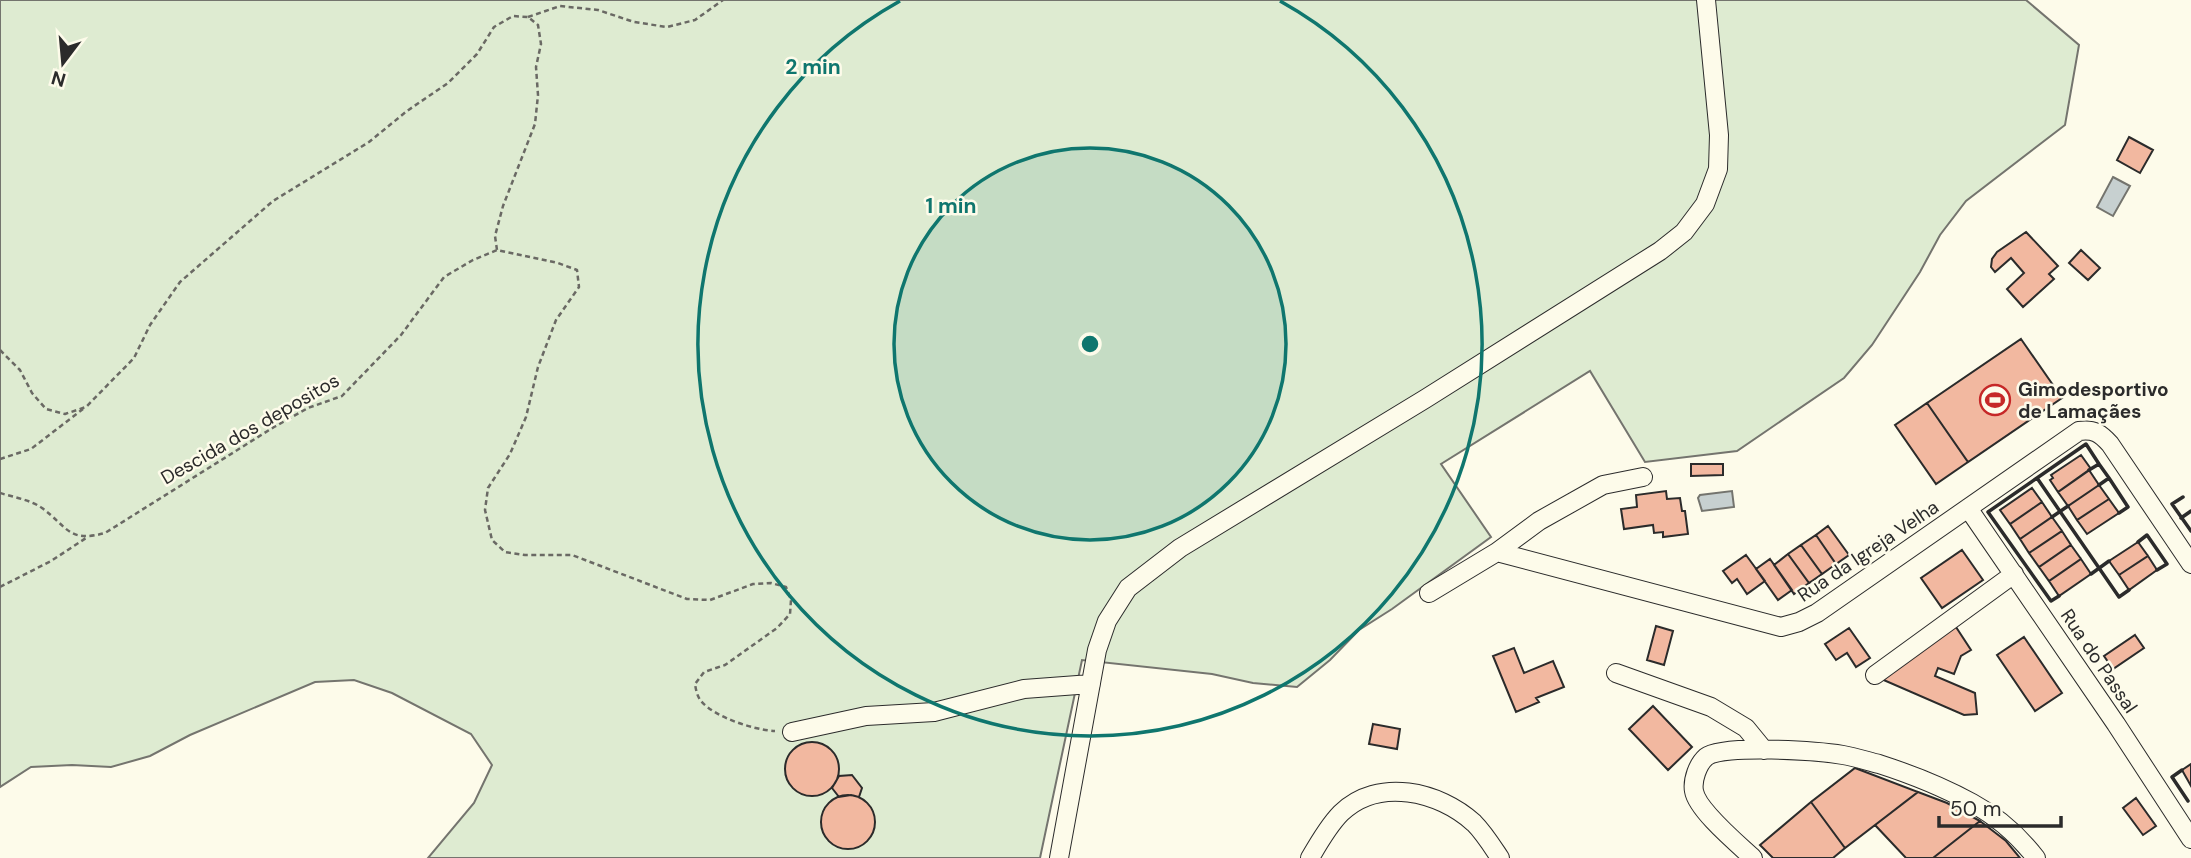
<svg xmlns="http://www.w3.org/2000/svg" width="2191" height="858" viewBox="0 0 2191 858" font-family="'DM Sans',sans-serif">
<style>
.green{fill:#deebd1;stroke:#74746e;stroke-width:2}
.water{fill:#c7d0d0;stroke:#74746e;stroke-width:2}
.building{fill:#f2b8a0;stroke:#2b2b2b;stroke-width:2}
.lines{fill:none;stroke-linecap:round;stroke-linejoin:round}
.minor-casing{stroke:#2b2b2b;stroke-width:20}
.path{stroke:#6a6964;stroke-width:2.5;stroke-dasharray:5 3.5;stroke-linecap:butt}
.minor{stroke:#fdfbea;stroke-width:18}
.wall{stroke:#2b2b2b;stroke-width:3.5}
.ring{fill:none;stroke:#0f766e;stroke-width:3.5}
.labels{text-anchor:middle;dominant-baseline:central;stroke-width:5;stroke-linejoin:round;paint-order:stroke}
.poi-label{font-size:19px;font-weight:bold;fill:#2b2b2b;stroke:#fdfbea;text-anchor:start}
.street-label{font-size:19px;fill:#2b2b2b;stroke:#fdfbea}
.centre{fill:#0f766e;stroke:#fdfbea;stroke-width:3.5}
.ring-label{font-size:21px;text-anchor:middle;font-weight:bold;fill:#0f766e;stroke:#fdfbea;stroke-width:5;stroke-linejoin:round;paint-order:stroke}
</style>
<rect width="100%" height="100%" fill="#fdfbea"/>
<!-- green -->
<path class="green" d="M0,0H2026L2079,45L2065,125L1966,201L1940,235L1920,272L1872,345L1844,378L1737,451L1645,462L1590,371L1441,464L1491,537L1392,609L1359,630L1330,660L1297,687L1253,683L1212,674L1082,660L1040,858H428L474,803L492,765L471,734L392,693L354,680L315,682L190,735L150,756L111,767L72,765L31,767L0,787Z"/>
<!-- water -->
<path class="water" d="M2113,177L2130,186L2113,216L2097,207Z
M1732,491L1734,507L1702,511L1698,498L1700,495Z"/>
<!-- building -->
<path class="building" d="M2129,137L2153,150L2140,173L2117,160Z
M2026,232L2058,266L2049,274L2054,279L2023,307L2007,289L2024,273L2011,258L1995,272L1991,267L1992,259L1997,252Z
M2081,250L2100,268L2088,280L2069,263Z
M2021,339L2062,398L1968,462L1927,403Z
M1927,403L1968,462L1936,484L1895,425Z
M2081,455L2091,469L2058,492L2050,480L2053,478L2051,475Z
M1691,464H1723V475L1691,476Z
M2089,470L2099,485L2068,506L2058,492Z
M2099,485L2109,499L2077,520L2068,506Z
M2032,488L2042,502L2010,524L2000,510Z
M1666,491L1667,499L1680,498L1682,511H1685L1688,534L1663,537V532L1654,533L1653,525L1624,529L1621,509L1637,507L1636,495Z
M2109,499L2119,513L2087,534L2077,520Z
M2042,502L2052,517L2020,539L2010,524Z
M2052,517L2062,531L2029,553L2020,539Z
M1828,526L1849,555L1836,564L1816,535Z
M2062,531L2071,545L2039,567L2029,553Z
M1816,535L1836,564L1822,574L1801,545Z
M2138,542L2148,556L2119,575L2109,561Z
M1801,545L1822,574L1809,583L1788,554Z
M2071,545L2081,559L2049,581L2039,567Z
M1962,550L1983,580L1942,608L1921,578Z
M1788,554L1809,583L1794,594L1774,565Z
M1746,555L1765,581L1747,594L1737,579L1732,583L1723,571Z
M2148,556L2157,570L2129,590L2119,575Z
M1770,559L1792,590L1778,600L1756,569Z
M2081,559L2091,574L2059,596L2049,581Z
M1954,624L1971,650L1961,656L1954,674L1938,668L1935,676L1975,693L1977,714L1964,715L1879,678Z
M1656,626L1673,631L1664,665L1647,660Z
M1849,628L1870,658L1856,667L1847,653L1836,660L1825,644Z
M2135,635L2144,648L2113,669L2104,656Z
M2024,637L2062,693L2035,711L1997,655Z
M1514,648L1524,673L1553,661L1564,687L1536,698L1539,702L1516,712L1493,656Z
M1653,706L1692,747L1668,770L1629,729Z
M1373,724L1400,729L1397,749L1369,744Z
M785 769a27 27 0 1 1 54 0a27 27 0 1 1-54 0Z
M2191,764V786L2182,770Z
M1855,768L1918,792L1845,848L1811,802Z
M852,775L862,788L859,797L851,795L839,797L832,788L839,776Z
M1918,792L1947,803L1980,821L1933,858H1906L1875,825Z
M821 822a27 27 0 1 1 54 0a27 27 0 1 1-54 0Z
M2136,798L2156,826L2143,835L2123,808Z
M1811,802L1845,848L1833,858H1773L1760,845Z
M1980,821L2006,841L2020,858H1933Z"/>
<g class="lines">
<!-- minor casing -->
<g class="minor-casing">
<path id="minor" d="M1968,508L2116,724L2191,839
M1497,552L1781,627L1799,622L1817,613L2079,431C2094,429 2100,433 2110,444L2191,564
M1429,593L1497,552L1539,521L1603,485L1643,477
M1616,673L1711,707L1746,728L1764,750
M1875,675L2014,574
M792,732L866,716L934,712L1024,689L1091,684
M1059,858L1097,650L1107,621L1128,588L1180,548L1425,399L1660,251L1684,232L1705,204L1718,169L1719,135L1706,0
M1310,858C1318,844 1329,825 1341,813C1378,777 1439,791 1474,823C1484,833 1492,846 1500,858
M1753,858C1738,844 1697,810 1694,791C1692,780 1698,764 1706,757C1722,744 1819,751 1843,755C1855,757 1867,761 1879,764C1910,774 1943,787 1972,803C1996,816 2019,836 2036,858"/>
</g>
<!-- path -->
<path class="path" d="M528,17L560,6L598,10L634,22L667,27L695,20L723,0
M0,350L20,370L32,393L46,409L65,414L86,407L134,358L150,325L180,282L273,201L369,142L407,111L448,83L477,54L494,27L513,16L528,17L538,25L541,44L536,67L538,95L535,124L503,206L495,236L497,250
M0,459L31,449L83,409
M0,493C13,497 31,500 42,508C68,527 68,543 105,533L274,427L308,408L342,396L401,335L444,277L473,260L497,250L558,263L577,270L579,287L556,320L538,367L526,417L510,454L488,488L485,510L492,540L505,552L525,555H572L687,599L710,600L753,584L771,583L786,587L791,600L790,614L777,628L725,665L704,672L695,684C696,690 697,696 701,701C714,717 754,730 775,731
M0,587L51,561L86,538"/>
<!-- minor -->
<use href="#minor" class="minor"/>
<!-- wall -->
<path class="wall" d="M2089,470L2099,464L2109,478L2099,485
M2037,478L2086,444L2099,464
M2109,478L2128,507L2119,513
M2183,497L2172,504L2191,531
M2052,517L2068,506
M2181,518L2191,511
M2138,542L2147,535L2167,564L2157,570
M2091,574L2109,561
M2059,596L2051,601L1988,512L2037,478L2119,597L2129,590
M2182,770L2172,777L2188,801"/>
</g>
<!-- distance rings -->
<circle cx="1090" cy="344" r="196" fill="#0f766e" fill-opacity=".12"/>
<g class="ring">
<circle cx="1090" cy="344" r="196"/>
<path d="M1280 1A392 392 0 1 1 900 1"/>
</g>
<!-- icons -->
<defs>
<g id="stadium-ring" transform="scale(1.575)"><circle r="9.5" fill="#fdfbea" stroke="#c62828" stroke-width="1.5"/><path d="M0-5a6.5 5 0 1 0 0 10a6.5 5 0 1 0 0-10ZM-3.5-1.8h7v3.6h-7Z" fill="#c62828"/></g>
</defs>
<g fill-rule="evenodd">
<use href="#stadium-ring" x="1995" y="400"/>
</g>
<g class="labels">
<!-- poi labels -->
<g class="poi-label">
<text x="2018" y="389">Gimodesportivo<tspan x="2018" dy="22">de Lamaçães</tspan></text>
</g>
<!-- street labels -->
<g class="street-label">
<text transform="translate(250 429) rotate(-30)">Descida dos depositos</text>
<text transform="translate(1868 551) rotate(-34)">Rua da Igreja Velha</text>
<text transform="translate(2099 661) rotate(56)">Rua do Passal</text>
</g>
</g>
<circle cx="1090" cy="344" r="10" class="centre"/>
<g class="ring-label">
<text x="813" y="74">2 min</text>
<text x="951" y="213">1 min</text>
</g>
<!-- north arrow -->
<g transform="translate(63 63) rotate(196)" stroke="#fdfbea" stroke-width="5" paint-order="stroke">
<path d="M0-5L12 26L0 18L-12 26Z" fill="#2b2b2b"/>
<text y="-10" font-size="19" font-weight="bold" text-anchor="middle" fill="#2b2b2b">N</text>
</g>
<!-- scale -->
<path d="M1939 816v10h122v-10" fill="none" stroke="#2b2b2b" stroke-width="3.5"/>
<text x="1950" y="816" font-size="21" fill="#2b2b2b" stroke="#fdfbea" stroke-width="5" paint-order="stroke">50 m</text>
</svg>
